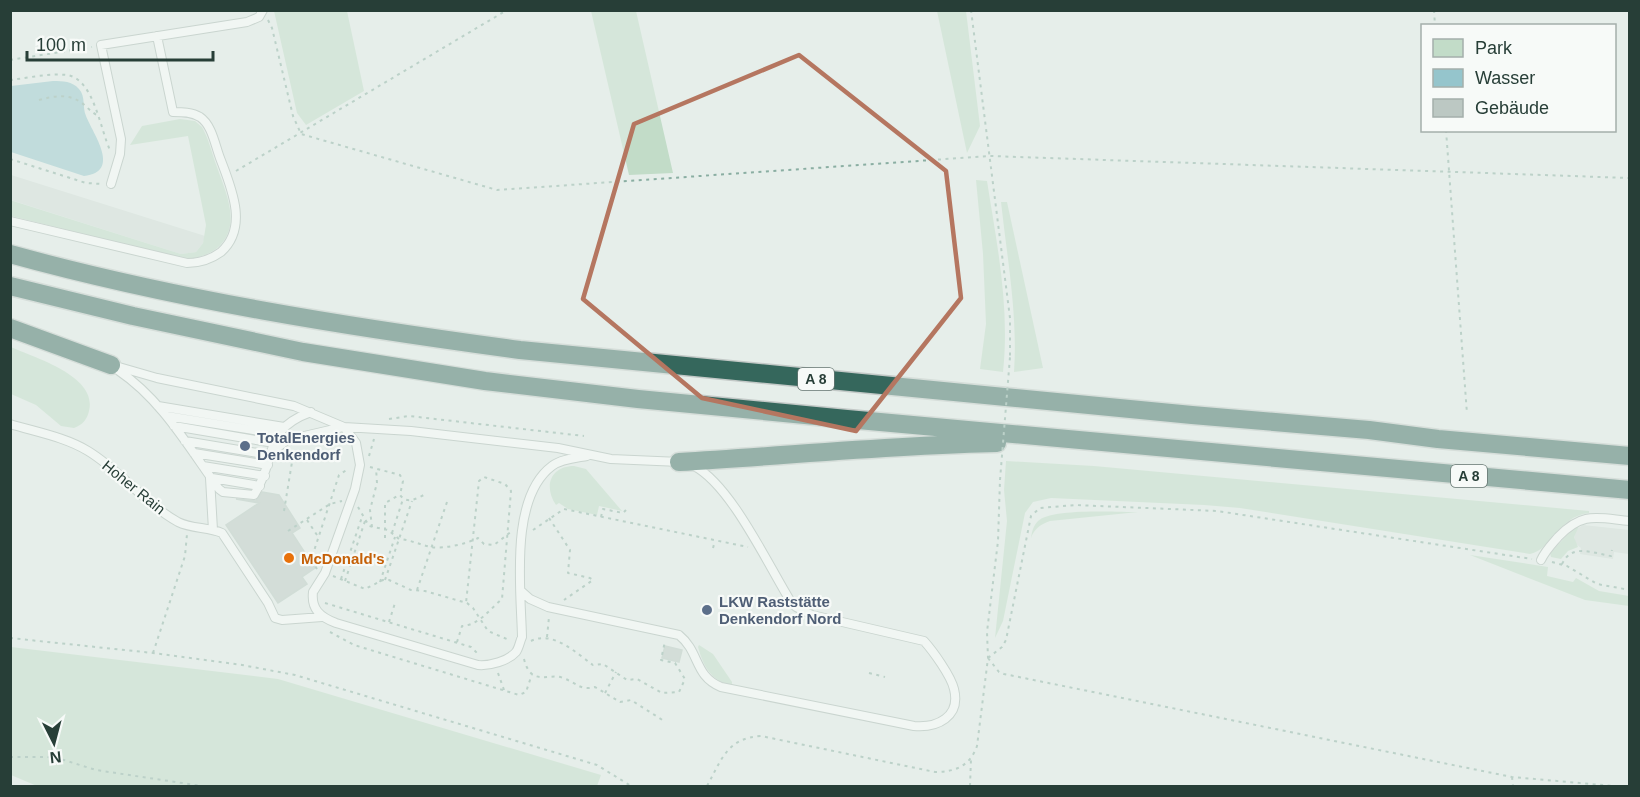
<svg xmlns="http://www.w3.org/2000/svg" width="1640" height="797" viewBox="0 0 1640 797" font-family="Helvetica,sans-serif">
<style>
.built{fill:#d4ddd9}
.green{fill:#c2dcc8}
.water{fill:#95c5cc}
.building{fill:#bcc8c3;stroke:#b9c7c1;stroke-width:1.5}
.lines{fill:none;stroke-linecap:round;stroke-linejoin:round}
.service-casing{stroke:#a9b6b1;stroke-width:10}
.motorway-casing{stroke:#c3c9c7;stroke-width:21}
.path{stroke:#8aaea2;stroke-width:2;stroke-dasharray:3 4.5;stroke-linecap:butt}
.service{stroke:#fff;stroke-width:8}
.motorway{stroke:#35675c;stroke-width:18}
.path-bridge{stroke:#8aaea2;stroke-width:2;stroke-dasharray:3 4.5;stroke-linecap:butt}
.marked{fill:none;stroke:#b57660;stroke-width:4.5;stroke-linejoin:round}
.service-dot{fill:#5c6f8a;stroke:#f7faf8;stroke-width:2}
.food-dot{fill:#e8710a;stroke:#f7faf8;stroke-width:2}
.labels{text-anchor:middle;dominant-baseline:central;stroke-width:4.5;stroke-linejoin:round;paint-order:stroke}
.shield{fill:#f7faf8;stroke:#657671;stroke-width:1.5}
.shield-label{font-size:14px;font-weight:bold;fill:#273e37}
.service-label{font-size:15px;font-weight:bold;fill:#4e5e75;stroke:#f7faf8;text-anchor:start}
.street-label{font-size:15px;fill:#273e37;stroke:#f7faf8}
.food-label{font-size:15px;font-weight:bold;fill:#c56008;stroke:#f7faf8;text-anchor:start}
</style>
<rect width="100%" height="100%" fill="#e6eeea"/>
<!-- built -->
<path class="built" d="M11,175L205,236L203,243L196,252L181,254L11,200Z
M1583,525L1629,530V554L1614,552L1613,559L1580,554L1581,548L1575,543L1574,534L1577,529Z"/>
<!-- green -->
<path class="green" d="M274,11H347L364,91L306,125L297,113Z
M591,11H636L673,173L629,175Z
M937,11H966L980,126L967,153Z
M180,119L195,121L202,127C209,139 212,154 217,167C226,193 243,227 216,249C207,255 196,259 185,259L11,216L10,200L181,254L196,252L203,243L206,225L188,136L130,145L142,126Z
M976,180L987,181C997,244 1010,308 1003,372L980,369L986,324L983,254Z
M1001,202H1007L1043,368L1014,372C1018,315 1007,258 1001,202Z
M11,347C35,358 98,376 89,411C87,420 82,425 74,428L61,426L36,405L11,394Z
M1006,461L1094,466L1589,511V513C1557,517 1553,549 1530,554L1240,508L1204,505L1051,498L1033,502L1025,513L1003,621L995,638L1007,521L1004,490Z
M574,466L586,469L622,511L599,506L597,515L568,509L559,503L556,505C543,486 551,466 574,466Z
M1138,512L1050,521C1041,524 1034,529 1031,538C1032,532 1033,526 1038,521C1051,508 1117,512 1138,512Z
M1579,526L1574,537L1578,547L1568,551L1561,559L1551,557L1550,553L1572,530Z
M1470,555L1548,567L1547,576L1573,582L1576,578L1599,591L1629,596V606L1585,600Z
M699,645L713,654L732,682V685C711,682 703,665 698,647Z
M11,647L278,679L601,775L597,786H37L11,775Z"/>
<!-- water -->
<path class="water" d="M53,81C63,81 72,81 79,89C86,97 82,107 86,116C93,134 122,172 84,176L11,152V86Z"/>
<!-- building -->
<path class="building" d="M262,492L279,495L300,528L292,533L315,568L302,577L307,584L278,603L226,525L259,503L236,499L256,501Z
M665,646L682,650L679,662L662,658Z"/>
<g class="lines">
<!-- service casing -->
<g class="service-casing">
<path id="service" d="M111,184L120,154L121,139L101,45L247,22L259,17L263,10
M10,221L187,263C200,263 210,260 221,252C249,227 231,187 220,158C215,145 212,125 200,117C192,112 182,112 173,112L157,36
M112,365L157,378L294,406L344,427L411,431L558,448L611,459L680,462
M119,371C162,400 189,448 219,489L223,492L254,495C278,458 261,430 311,412
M158,406L284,427
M167,416L278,434
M10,424C36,432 65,437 88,451C121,471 144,503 178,522C192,529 208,527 222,533L268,603L275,618L282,620L322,617
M174,426L274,443
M344,427L356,443L360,465L355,489L325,573L313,592C311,609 320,617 336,623L478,665C490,666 508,661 516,652C519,648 520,641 522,637C521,590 509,498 552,466C561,459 576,458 587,456
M185,441L270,455
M273,451L287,440L343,427
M194,453L268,465
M203,466L265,476
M210,478L213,530
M212,478L260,486
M1541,560C1545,551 1551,545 1558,537C1583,511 1597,518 1630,521
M521,591L530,599L548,607L679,635C700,652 694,676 721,687L914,726C937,728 961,717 954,689C951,676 933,651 924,641L812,615L796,607L791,602C768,565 731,485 694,466"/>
</g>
<!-- motorway casing -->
<g class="motorway-casing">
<path id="motorway" d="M10,254C177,300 349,327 520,350L1192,415L1369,430L1438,439L1630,456
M10,286L133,316L303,352L485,381L638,399L847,419L1630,490
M10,328L111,365
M679,462C785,456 891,445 997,443"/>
</g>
<!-- path -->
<path class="path" d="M971,10L1010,318V357
M1434,10L1435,26
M268,20L272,28L293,116L301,134L497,190L990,156L1630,178
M10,60L92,47
M10,80C28,78 49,73 67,75C94,79 100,129 110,150
M39,100C54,96 68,93 82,103C87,107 91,112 97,115
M1446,130L1467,414
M10,159L86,183L102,184
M236,171L507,10
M389,419L409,416L584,436
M369,456L374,439
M370,467L400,475L403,481L400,495C407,505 417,498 426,494
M358,507L369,526L388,530L399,539C412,540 420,545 431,547C445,549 466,544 478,538L484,544L494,545L512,531
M284,511L293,456
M601,517L603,509L623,513L626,510
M549,518L570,550L568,573L590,578L593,580L564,600
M307,520L319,538
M372,527L370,510L377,483L376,468
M533,530L564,509L748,547
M288,531L330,504L342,501
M392,533L403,499
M385,538V503L399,495
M713,548L715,541
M1552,562L1567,566L1597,584L1630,590
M1562,564C1572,543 1592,553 1611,556L1612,550
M317,569L311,560L339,475L348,469
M333,576L365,589L383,580H389L411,590L425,591L467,603L473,608L488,631L509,640
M341,579L362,517
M385,580L412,501
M345,581L365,521
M380,582L395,537
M417,590L448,499
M325,603L471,647L478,654
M389,622L395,603
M330,632L354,645L519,695L526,692L532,674
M547,637L549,617
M10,638L153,653L242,665L295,675L597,765L631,786
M531,641C553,630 576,653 593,665L603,664L627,680L637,679L662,693L679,692L685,679L675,663L661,660L665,641
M457,642L462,626C479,625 489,610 502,599L511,491L505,484L484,477L479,481L466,603
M153,653L185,556L187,534
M988,658L1002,647L1006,640L1031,516L1040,508L1075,505L1217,511L1532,559
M988,658L999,672L1004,674L1512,777L1613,786
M524,659C531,688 550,672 563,678C577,683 580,691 595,687L620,702L631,700L664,721
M498,673L504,690
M869,673L885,677
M605,693L616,672
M10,757H47L64,760L96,770L202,786
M1512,777L1513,786
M707,786C722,759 727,738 761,736L935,772C955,772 970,766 977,746L988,658L987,632L998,541L1000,480
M970,786L971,759"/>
<!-- service -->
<use href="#service" class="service"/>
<!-- motorway -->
<use href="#motorway" class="motorway"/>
<!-- path-bridge -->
<path class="path-bridge" d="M1000,480L1010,357"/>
</g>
<!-- marked area -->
<path d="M0 0H1640V797H0ZM799,55L946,171L961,298L856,431L702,398L583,299L634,124Z" fill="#e6eeea" fill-opacity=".55" fill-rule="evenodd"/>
<path class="marked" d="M799,55L946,171L961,298L856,431L702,398L583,299L634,124Z"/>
<!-- markers -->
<g class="service-dot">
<circle cx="245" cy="446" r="6"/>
<circle cx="707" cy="610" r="6"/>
</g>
<circle class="food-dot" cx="289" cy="558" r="6"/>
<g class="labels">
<!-- shield labels -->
<g class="shield">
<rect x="798" y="368" width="36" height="22" rx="4.5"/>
<rect x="1451" y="465" width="36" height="22" rx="4.5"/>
</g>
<g class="shield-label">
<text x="816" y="379">A 8</text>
<text x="1469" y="476">A 8</text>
</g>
<!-- service labels -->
<g class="service-label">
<text x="257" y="437">TotalEnergies<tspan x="257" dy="17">Denkendorf</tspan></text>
<text x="719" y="601">LKW Raststätte<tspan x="719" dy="17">Denkendorf Nord</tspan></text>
</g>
<!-- street labels -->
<g class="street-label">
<text transform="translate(134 487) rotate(39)">Hoher Rain</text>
</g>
<!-- food labels -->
<g class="food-label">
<text x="301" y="558">McDonald's</text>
</g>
</g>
<!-- border -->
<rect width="1640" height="797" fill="none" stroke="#273e37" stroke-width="24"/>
<!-- legend -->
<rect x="1421" y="24" width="195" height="108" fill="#f7faf8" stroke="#a4afab" stroke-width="1.5"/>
<rect x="1433" y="39" width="30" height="18" fill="#c2dcc8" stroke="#a4afab" stroke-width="1.5"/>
<text x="1475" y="54" font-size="18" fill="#273e37">Park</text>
<rect x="1433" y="69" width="30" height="18" fill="#95c5cc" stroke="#a4afab" stroke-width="1.5"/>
<text x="1475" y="84" font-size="18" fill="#273e37">Wasser</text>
<rect x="1433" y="99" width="30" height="18" fill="#bcc8c3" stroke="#a4afab" stroke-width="1.5"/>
<text x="1475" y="114" font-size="18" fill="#273e37">Gebäude</text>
<!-- north arrow -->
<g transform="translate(54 743) rotate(174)" stroke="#f7faf8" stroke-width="4.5" paint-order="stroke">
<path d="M0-4.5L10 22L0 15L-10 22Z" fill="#273e37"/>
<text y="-9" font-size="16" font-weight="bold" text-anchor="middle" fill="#273e37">N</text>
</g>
<!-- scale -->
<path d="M27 51v9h186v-9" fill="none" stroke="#273e37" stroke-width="3"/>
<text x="36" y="51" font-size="18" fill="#273e37" stroke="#f7faf8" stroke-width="4.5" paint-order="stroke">100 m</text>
</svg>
